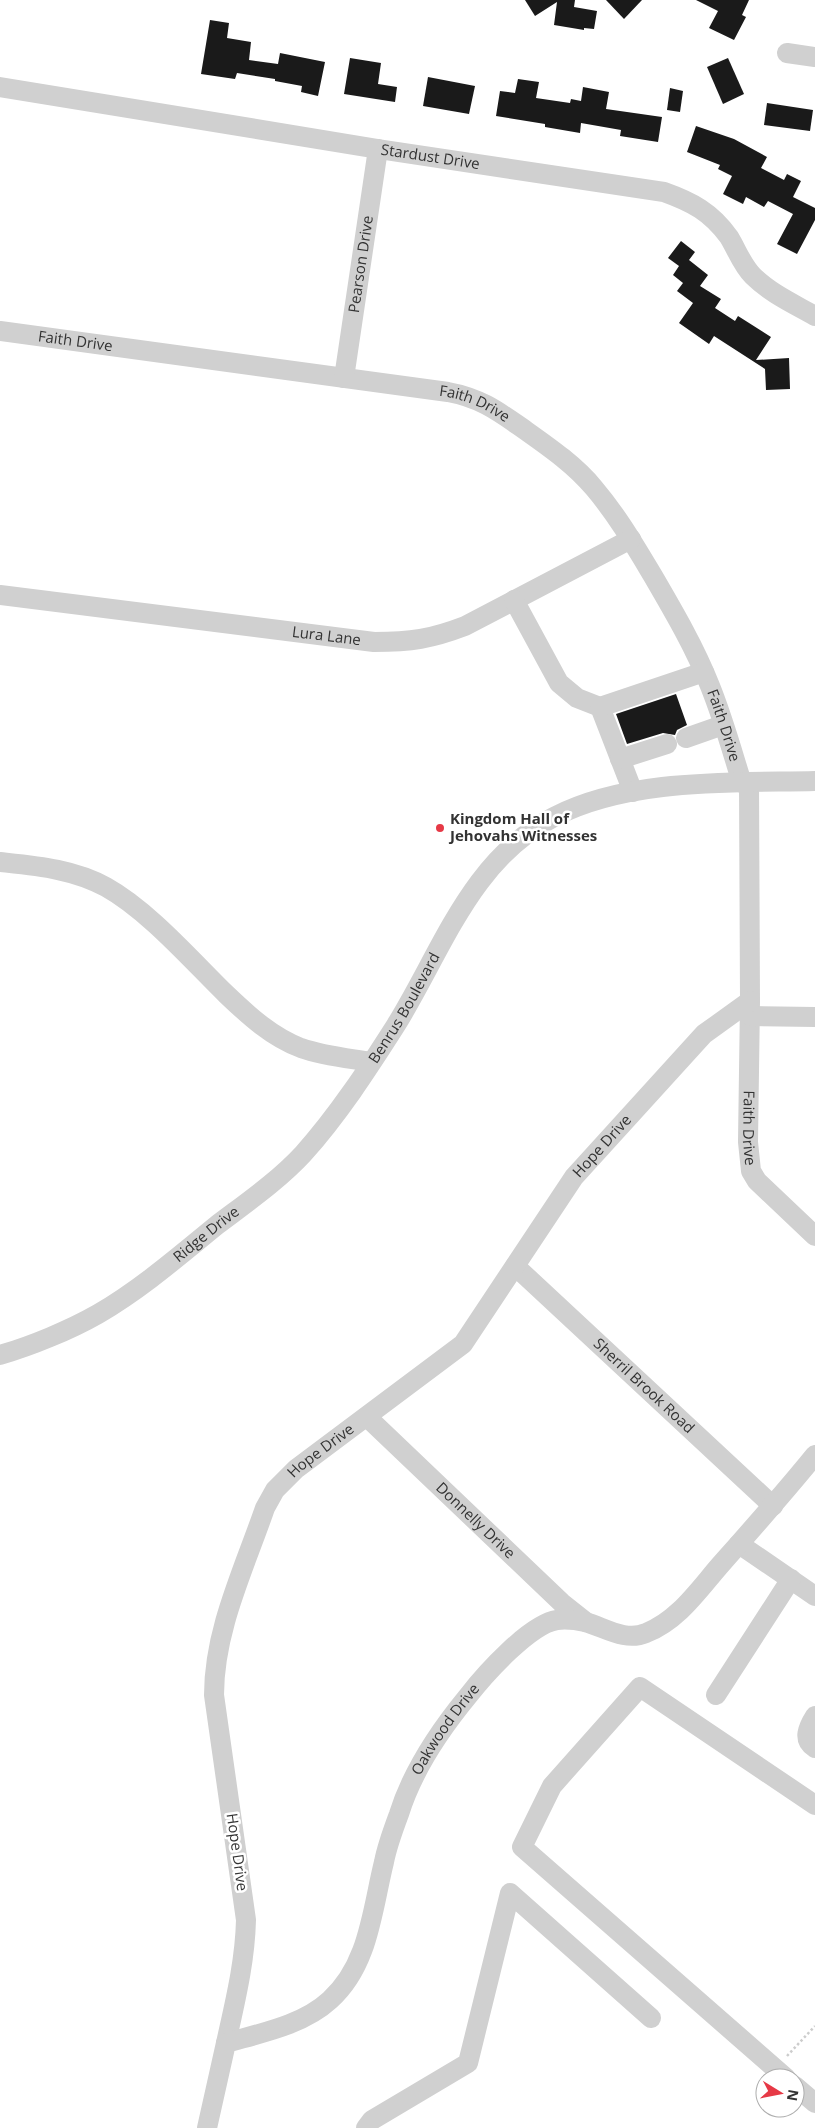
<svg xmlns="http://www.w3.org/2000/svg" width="815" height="2128" font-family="'Open Sans',sans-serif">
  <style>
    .building { fill: #1a1a1a }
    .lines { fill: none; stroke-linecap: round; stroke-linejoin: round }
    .path { stroke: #cdcdcd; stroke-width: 2.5; stroke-dasharray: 2.5 2.5; stroke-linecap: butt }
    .minor { stroke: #d0d0d0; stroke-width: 20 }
    .poi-dot { fill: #e63946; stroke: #fff; stroke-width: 2 }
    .labels { text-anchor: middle; stroke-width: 5; stroke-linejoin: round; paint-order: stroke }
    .street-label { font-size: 15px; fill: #333; stroke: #fff }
    .poi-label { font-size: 15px; font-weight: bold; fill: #333; stroke: #fff; text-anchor: start }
  </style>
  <rect width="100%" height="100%" fill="#fff"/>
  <!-- building -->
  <g class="building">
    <path d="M 525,0 L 575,0 L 574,7 L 597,11 L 594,29 L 584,28 L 584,30 L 554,25 L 557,2 L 535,16 Z"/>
    <path d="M 606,0 L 642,0 L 624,19 Z"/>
    <path d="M 696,0 L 749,0 L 742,15 L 746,17 L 734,40 L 709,28 L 718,11 Z"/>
    <path d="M 210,20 L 229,23 L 227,38 L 251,42 L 249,60 L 278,64 L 280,53 L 325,62 L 318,96 L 301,92 L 302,86 L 275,81 L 275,79 L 237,73 L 235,79 L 201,74 Z"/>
    <path d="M 350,58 L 381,63 L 378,84 L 397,87 L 395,102 L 344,94 Z"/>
    <path d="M 728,58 L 744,94 L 723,104 L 707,67 Z"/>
    <path d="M 428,77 L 475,86 L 469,114 L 423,106 Z"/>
    <path d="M 518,79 L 539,82 L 536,98 L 570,103 L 571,99 L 581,101 L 583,87 L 609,92 L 606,109 L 662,117 L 658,142 L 620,136 L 621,130 L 581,123 L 580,133 L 545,127 L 545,124 L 496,116 L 500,91 L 515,93 Z"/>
    <path d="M 670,88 L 683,91 L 680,112 L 667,110 Z"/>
    <path d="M 767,103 L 813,110 L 810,131 L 764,125 Z"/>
    <path d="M 696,126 L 734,139 L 767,157 L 761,168 L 784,180 L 787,174 L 801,181 L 793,197 L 815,208 L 815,220 L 797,254 L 777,244 L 793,214 L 768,201 L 764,207 L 746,197 L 743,204 L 723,194 L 732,176 L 718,169 L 720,165 L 687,152 Z"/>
    <path d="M 681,241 L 695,252 L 689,260 L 708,275 L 700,286 L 721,299 L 715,308 L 735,321 L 738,316 L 771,337 L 756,360 L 789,358 L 790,389 L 766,390 L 765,369 L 714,336 L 709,344 L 679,323 L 693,303 L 677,291 L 683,283 L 673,275 L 679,266 L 668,258 Z"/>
    <path d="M 676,694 L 687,725 L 677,730 L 675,735 L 663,733 L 627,744 L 616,714 Z"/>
  </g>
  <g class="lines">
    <!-- path -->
    <path class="path" d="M 787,2056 L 815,2026"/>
    <!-- minor -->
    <g class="minor">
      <path d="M 787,53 L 815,57"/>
      <path id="s1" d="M 0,87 L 378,149 L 664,192 C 692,202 711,212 729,237 C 737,250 742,265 753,276 C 770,293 794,304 815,316"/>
      <path id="s2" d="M 0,331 L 448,392 C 481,398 499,412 525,430 C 549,447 575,465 594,488 C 617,515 635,546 653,576 C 674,612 695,648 710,686 C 723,718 732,751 742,783"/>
      <path id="s3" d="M 344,378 L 378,149"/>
      <path id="s4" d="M 0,595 L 374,642 C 411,642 431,639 465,626 L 631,539"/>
      <path d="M 514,600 L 559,683 L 577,698 L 600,707 L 633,792"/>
      <path d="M 600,707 L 704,672"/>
      <path d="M 686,738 L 723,725"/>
      <path d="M 620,759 L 667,744"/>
      <path id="s5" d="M 749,783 L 750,1001 L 748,1142 L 751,1171 L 757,1181 L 815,1236"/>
      <path d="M 0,862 C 37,866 73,869 106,887 C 149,911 192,961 227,995 C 249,1016 272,1037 301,1048 C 324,1056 347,1058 371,1062"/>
      <path d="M 750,1016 L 815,1017"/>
      <path id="s6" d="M 515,1266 L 773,1506"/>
      <path id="s7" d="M 0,1355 C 31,1346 70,1330 98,1314 C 141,1289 179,1256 217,1225 C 246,1203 278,1181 303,1154 C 338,1115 368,1069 396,1025 C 442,951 471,859 554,817 C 629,778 732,783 815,781"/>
      <path id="s8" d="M 367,1417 L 562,1603 L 586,1622"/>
      <path d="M 739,1544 L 815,1596"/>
      <path d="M 716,1695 L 791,1579"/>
      <path d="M 815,1716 C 808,1727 802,1740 815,1748"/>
      <path id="s9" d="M 226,2043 C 235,2002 245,1962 246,1920 L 214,1695 C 214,1630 244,1569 265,1508 L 275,1490 L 296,1469 L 463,1344 L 574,1177 L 704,1034 L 750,1001"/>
      <path d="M 786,2078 L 522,1847 L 552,1786 L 640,1687 L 815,1805"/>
      <path d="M 795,2086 L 815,2103"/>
      <path id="s10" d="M 207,2128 L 226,2043 C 261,2033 303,2025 330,2000 C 369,1965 372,1910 384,1862 C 387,1846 393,1830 399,1814 C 412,1772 440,1730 468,1696 C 485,1674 530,1624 557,1620 C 566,1619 576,1620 585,1622 C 604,1627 625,1642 646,1633 C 679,1620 699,1589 722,1563 C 754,1527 785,1492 815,1455"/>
      <path d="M 366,2128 L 372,2120 L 468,2063 L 510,1893 L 651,2018"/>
    </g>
  </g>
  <!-- markers -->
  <circle class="poi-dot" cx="440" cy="828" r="5"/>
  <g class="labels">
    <!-- street labels -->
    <g class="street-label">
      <text dy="5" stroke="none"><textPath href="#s1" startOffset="436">Stardust Drive</textPath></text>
      <text dy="5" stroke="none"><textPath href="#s3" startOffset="115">Pearson Drive</textPath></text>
      <text dy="5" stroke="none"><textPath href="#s2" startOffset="76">Faith Drive</textPath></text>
      <text dy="5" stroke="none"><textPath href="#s2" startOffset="481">Faith Drive</textPath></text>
      <text dy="5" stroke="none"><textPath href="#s4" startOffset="329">Lura Lane</textPath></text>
      <text dy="5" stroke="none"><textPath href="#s2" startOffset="901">Faith Drive</textPath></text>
      <text dy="5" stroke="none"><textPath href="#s7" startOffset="545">Benrus Boulevard</textPath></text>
      <text dy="5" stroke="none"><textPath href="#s5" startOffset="345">Faith Drive</textPath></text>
      <text dy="5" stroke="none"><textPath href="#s9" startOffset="1048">Hope Drive</textPath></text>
      <text dy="5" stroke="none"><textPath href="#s7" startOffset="241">Ridge Drive</textPath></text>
      <text dy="5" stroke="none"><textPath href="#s6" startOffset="176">Sherril Brook Road</textPath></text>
      <text dy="5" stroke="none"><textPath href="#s9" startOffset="628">Hope Drive</textPath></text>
      <text dy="5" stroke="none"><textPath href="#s8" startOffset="150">Donnelly Drive</textPath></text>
      <text dy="5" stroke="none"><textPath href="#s10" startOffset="499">Oakwood Drive</textPath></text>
      <text transform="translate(237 1852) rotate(82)" y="5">Hope Drive</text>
    </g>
    <!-- poi labels -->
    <g class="poi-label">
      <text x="450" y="824">Kingdom Hall of<tspan x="450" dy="17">Jehovahs Witnesses</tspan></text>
    </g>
  </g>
  <!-- north arrow -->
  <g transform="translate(780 2093) rotate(100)"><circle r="24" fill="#ffffff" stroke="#adadad"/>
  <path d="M0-4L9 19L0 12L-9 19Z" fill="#e63946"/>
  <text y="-8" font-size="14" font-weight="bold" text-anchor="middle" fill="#333333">N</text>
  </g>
</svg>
